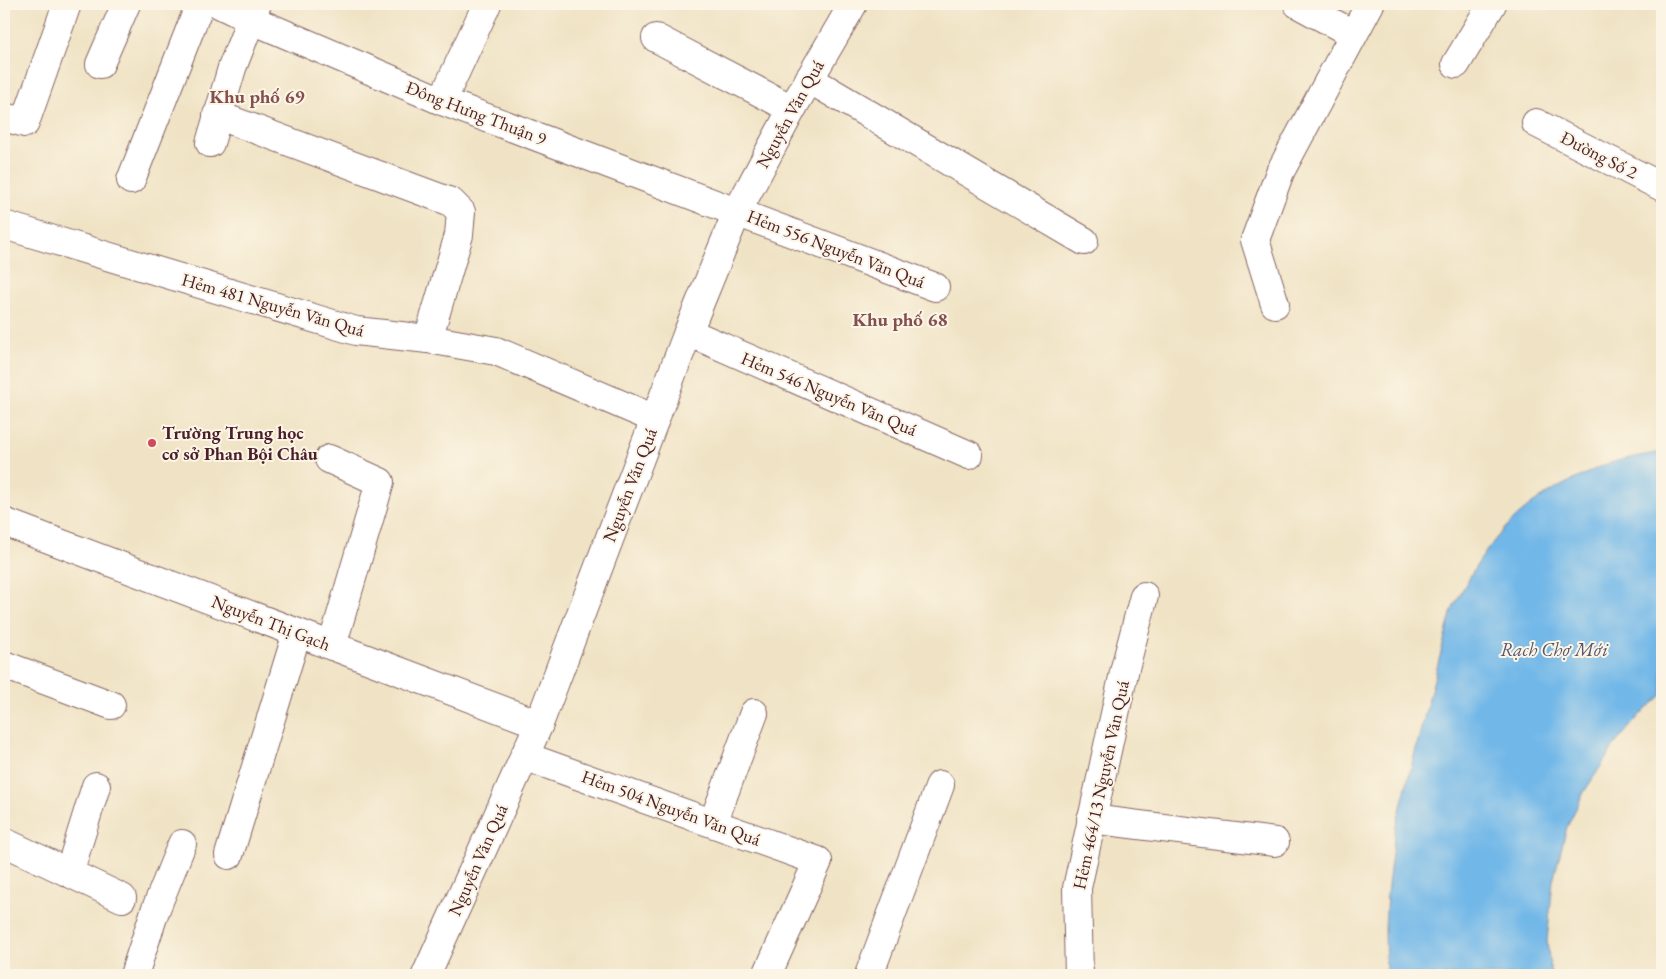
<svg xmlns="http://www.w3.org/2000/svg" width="1666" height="979" font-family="'EB Garamond',serif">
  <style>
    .water { fill: #71b7e8; stroke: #5e6b8a }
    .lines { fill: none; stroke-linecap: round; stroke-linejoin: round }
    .minor-casing { stroke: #846461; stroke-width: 30 }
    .major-casing { stroke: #846461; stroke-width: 30 }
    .minor { stroke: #fff; stroke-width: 28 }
    .major { stroke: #fff; stroke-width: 28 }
    .poi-dot { fill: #d1495b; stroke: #fcf5e5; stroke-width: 2 }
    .labels { text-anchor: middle; stroke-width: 4; stroke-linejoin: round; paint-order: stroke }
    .street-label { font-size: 18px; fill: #4a1f2b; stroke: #fcf5e5 }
    .poi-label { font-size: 18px; font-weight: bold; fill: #4a1f2b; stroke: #fcf5e5; text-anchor: start }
    .neighbourhood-label { font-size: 19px; font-weight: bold; fill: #834e4e; stroke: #fcf5e5 }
    .water-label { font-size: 19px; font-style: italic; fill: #58546d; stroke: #fcf5e5 }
  </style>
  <rect width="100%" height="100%" fill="#fcf5e5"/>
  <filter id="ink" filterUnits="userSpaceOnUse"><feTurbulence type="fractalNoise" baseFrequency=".02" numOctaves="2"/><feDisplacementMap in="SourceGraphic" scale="10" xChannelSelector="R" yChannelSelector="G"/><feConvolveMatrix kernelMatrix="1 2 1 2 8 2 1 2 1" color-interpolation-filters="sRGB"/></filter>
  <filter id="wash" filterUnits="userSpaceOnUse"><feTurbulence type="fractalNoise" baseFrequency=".0096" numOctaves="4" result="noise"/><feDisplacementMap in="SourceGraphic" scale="20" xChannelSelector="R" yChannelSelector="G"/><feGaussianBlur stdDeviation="1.12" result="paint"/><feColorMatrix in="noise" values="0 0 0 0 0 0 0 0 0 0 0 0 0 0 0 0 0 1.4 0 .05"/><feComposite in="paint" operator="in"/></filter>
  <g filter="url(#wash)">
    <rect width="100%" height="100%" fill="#f0e3c5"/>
    <!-- water -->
    <path class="water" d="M 1662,452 L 1662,695 L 1639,716 L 1616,743 L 1584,792 L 1567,827 L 1553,881 L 1547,941 L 1551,975 L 1386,975 L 1385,930 L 1387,894 L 1395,829 L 1452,610 C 1484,546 1514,505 1582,476 C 1591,471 1600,466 1610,463 C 1626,458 1645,455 1662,452 Z"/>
  </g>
  <g filter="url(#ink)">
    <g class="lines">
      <!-- minor casing -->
      <g class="minor-casing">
        <g id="minor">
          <path d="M 219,4 L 250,19 L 442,101 L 935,287"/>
          <path d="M 1298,4 L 1353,34"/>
          <path d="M 656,38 L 792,109"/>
          <path d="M 100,64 L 126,4"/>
          <path d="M 1456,64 L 1492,4"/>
          <path d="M 809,79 L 1084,241"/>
          <path d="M 442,101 L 487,4"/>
          <path d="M 217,115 L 451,202 L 461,212 L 459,235 L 428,339"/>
          <path d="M 4,117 L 25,123 L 67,4"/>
          <path d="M 1536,123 L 1662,187"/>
          <path d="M 210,143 L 232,68 L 257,4"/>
          <path d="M 131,180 L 200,4"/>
          <path d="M 4,225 L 356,331 L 428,339 L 496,351 L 655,419"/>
          <path d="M 1275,304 L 1255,240 L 1280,172 L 1370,4"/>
          <path d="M 688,332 L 969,455"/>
          <path d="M 329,459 L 380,482 L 332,646"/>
          <path d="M 4,522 L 539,724"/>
          <path d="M 4,665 L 111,705"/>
          <path d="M 524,756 L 818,861 L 767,975"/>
          <path d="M 1091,819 L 1275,842"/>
          <path d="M 713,823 L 754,713"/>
          <path d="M 4,842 L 122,898"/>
          <path d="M 229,855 L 297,633"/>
          <path d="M 69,873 L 96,786"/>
          <path d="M 134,975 L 155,911 L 182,844"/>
          <path d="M 869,975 L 940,785"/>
          <path d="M 1079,975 L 1077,888 L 1125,668 L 1144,596"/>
        </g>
      </g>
      <!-- major casing -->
      <g class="major-casing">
        <path id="major" d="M 426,975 L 539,724 L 688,332 L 737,212 L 792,109 L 853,4"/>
      </g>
      <!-- minor -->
      <use href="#minor" class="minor"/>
      <!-- major -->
      <use href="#major" class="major"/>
    </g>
  </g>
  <!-- markers -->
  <circle class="poi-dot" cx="152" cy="443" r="5"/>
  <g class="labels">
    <!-- street labels -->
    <g class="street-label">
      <text transform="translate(476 113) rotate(21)" y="6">Đông Hưng Thuận 9</text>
      <text transform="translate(790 114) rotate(-61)" y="6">Nguyễn Văn Quá</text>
      <text transform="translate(1599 155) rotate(27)" y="6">Đường Số 2</text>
      <text transform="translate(836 249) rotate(21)" y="6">Hẻm 556 Nguyễn Văn Quá</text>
      <text transform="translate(273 305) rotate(16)" y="6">Hẻm 481 Nguyễn Văn Quá</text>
      <text transform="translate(829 394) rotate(23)" y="6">Hẻm 546 Nguyễn Văn Quá</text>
      <text transform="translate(630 485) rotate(-69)" y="6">Nguyễn Văn Quá</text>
      <text transform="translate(271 623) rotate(21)" y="6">Nguyễn Thị Gạch</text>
      <text transform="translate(1101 785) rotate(-78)" y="6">Hẻm 464/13 Nguyễn Văn Quá</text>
      <text transform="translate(671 808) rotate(20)" y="6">Hẻm 504 Nguyễn Văn Quá</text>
      <text transform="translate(478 860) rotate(-66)" y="6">Nguyễn Văn Quá</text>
    </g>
    <!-- poi labels -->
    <g class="poi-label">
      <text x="162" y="439">Trường Trung học<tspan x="162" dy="21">cơ sở Phan Bội Châu</tspan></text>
    </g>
    <!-- neighbourhood labels -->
    <g class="neighbourhood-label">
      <text x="257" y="103">Khu phố 69</text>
      <text x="900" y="326">Khu phố 68</text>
    </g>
    <!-- water labels -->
    <g class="water-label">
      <text x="1554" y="656">Rạch Chợ Mới</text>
    </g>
  </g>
  <!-- margin -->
  <rect width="1666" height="979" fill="none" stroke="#fcf5e5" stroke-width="20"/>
</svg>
